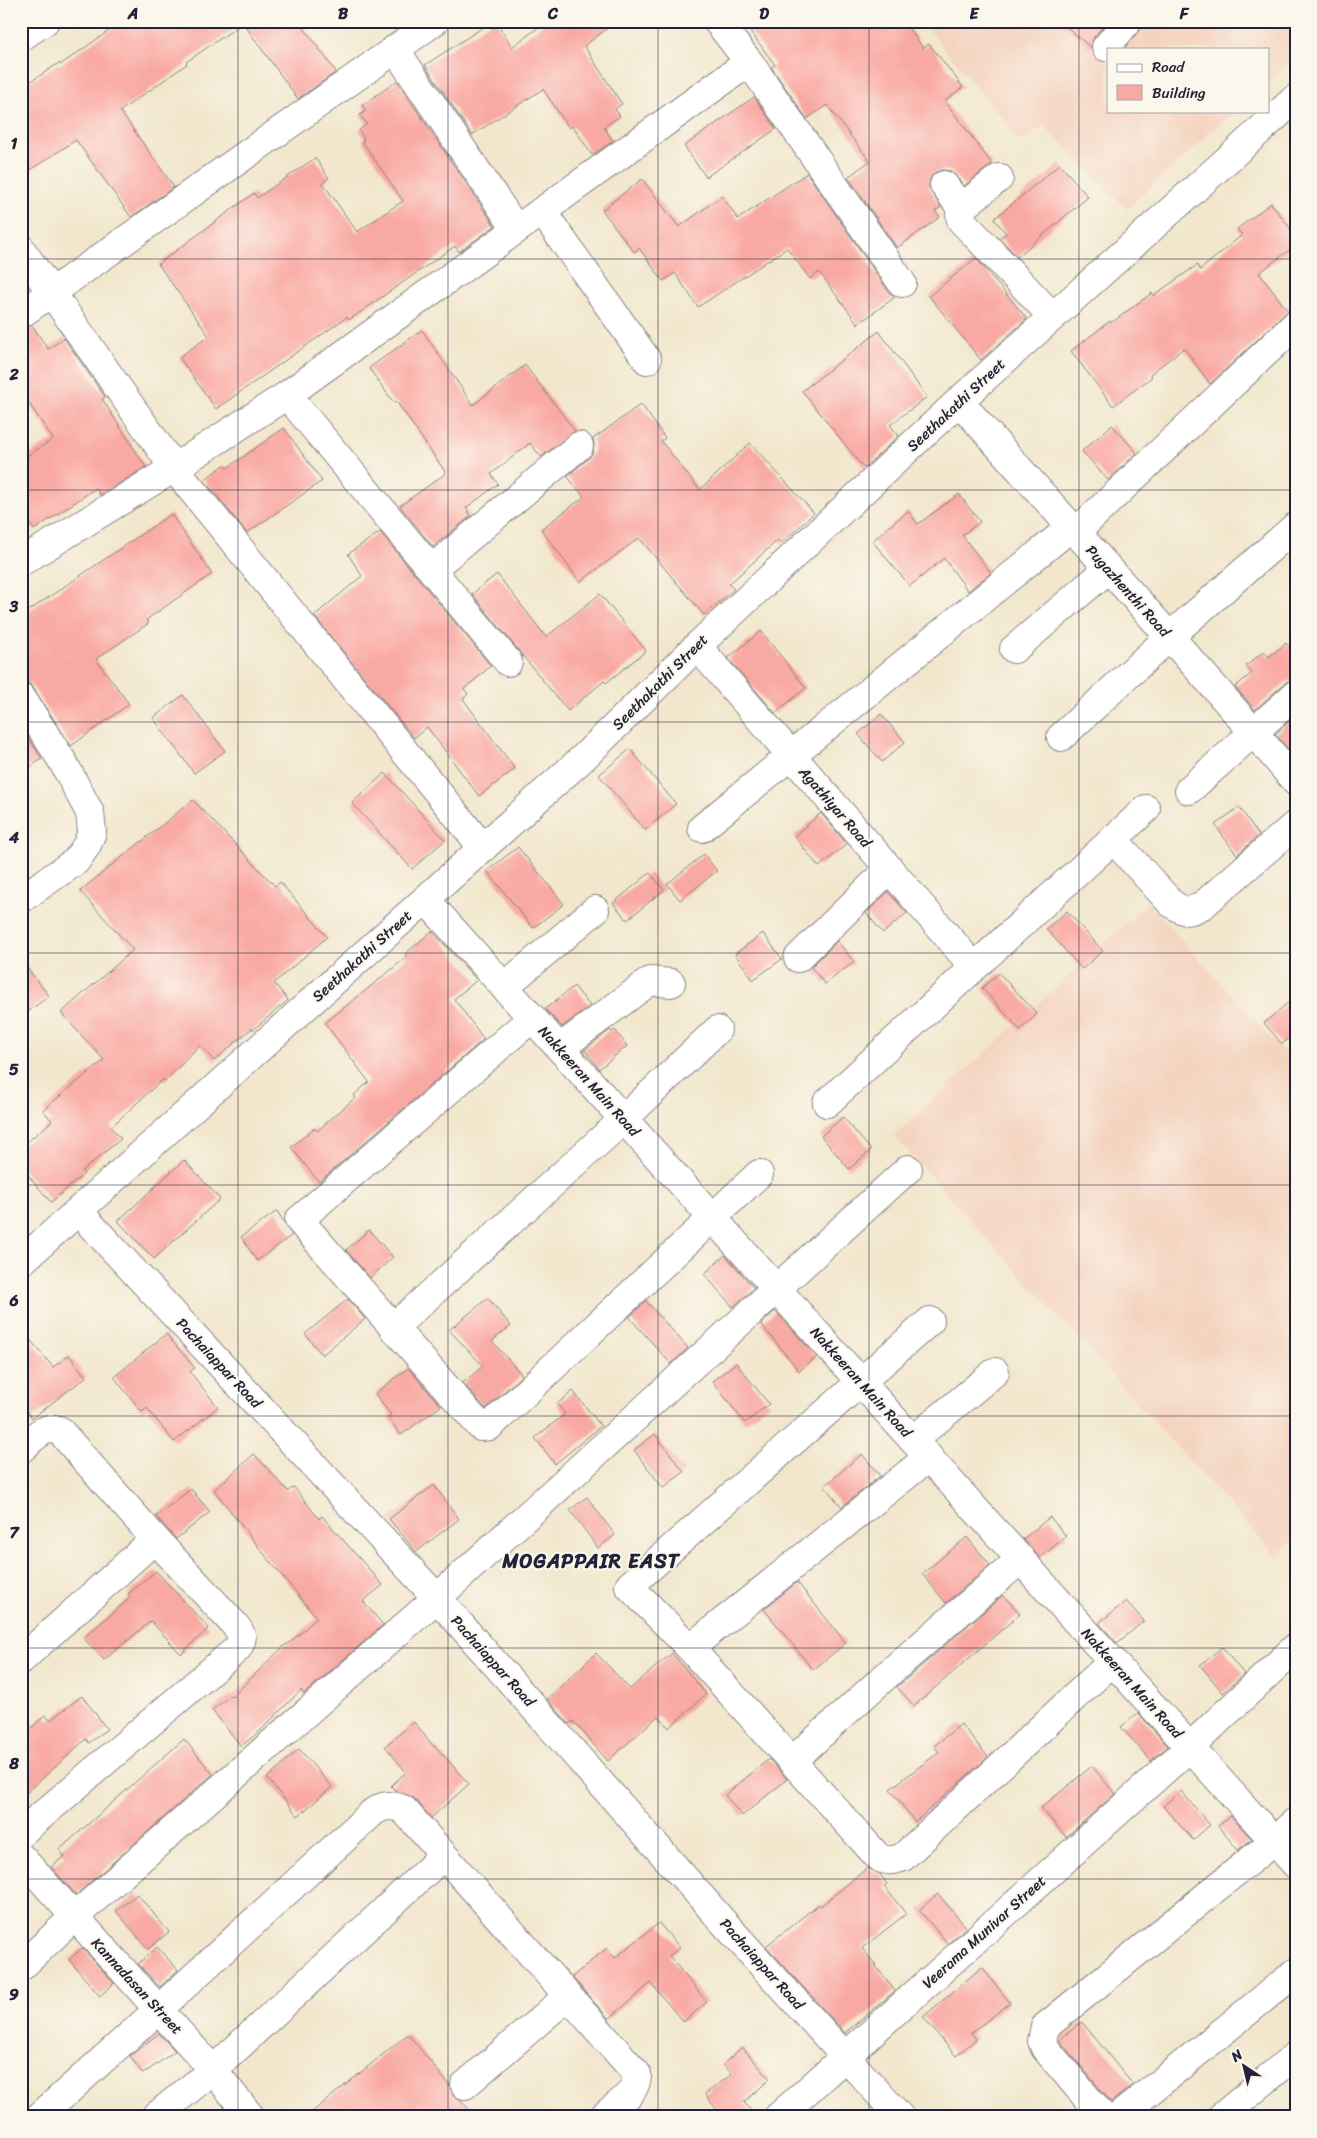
<svg xmlns="http://www.w3.org/2000/svg" width="1317" height="2138" font-family="Sriracha,sans-serif">
  <style>
    .built { fill: #f4d3bf }
    .building { fill: #f9a9a3 }
    .lines { fill: none; stroke-linecap: round; stroke-linejoin: round }
    .minor-casing { stroke: #8a8484; stroke-width: 30 }
    .minor { stroke: #fff; stroke-width: 28 }
    .grid { fill: none; stroke: #22223b; stroke-width: 1; stroke-opacity: 0.55 }
    .labels { text-anchor: middle; stroke-width: 4.5; stroke-linejoin: round; paint-order: stroke }
    .street-label { font-size: 15px; fill: #22223b; stroke: #fbf7ec }
    .district-label { font-size: 20px; font-weight: bold; letter-spacing: 1px; fill: #22223b; stroke: #fbf7ec }
    .neatline { fill: none; stroke: #22223b; stroke-width: 2 }
    .grid-label { font-size: 16px; text-anchor: middle; font-weight: bold; fill: #22223b }
  </style>
  <rect width="100%" height="100%" fill="#fbf7ec"/>
  <filter id="ink" filterUnits="userSpaceOnUse"><feTurbulence type="fractalNoise" baseFrequency=".02" numOctaves="2"/><feDisplacementMap in="SourceGraphic" scale="10" xChannelSelector="R" yChannelSelector="G"/><feConvolveMatrix kernelMatrix="1 2 1 2 8 2 1 2 1" color-interpolation-filters="sRGB"/></filter>
  <filter id="wash" filterUnits="userSpaceOnUse"><feTurbulence type="fractalNoise" baseFrequency=".0096" numOctaves="4" result="noise"/><feDisplacementMap in="SourceGraphic" scale="20" xChannelSelector="R" yChannelSelector="G"/><feGaussianBlur stdDeviation="1.12" result="paint"/><feColorMatrix in="noise" values="0 0 0 0 0 0 0 0 0 0 0 0 0 0 0 0 0 1.4 0 .05"/><feComposite in="paint" operator="in"/></filter>
  <g filter="url(#wash)">
    <rect width="100%" height="100%" fill="#f2e7cd"/>
    <!-- built -->
    <g class="built">
      <path d="M 922,21 L 1296,21 L 1296,57 L 1268,81 L 1268,49 L 1108,49 L 1108,111 L 1235,111 L 1127,209 L 1044,125 L 1021,142 Z"/>
      <path d="M 1148,903 L 1296,1065 L 1296,1539 L 1277,1557 L 894,1136 Z"/>
    </g>
    <g id="blocks">
      <!-- building -->
      <g class="building">
        <path d="M 123,21 L 299,21 L 336,72 L 298,99 L 243,23 L 186,62 L 187,64 L 120,111 L 174,187 L 131,217 L 76,140 L 21,176 L 21,88 L 59,63 L 60,65 Z"/>
        <path d="M 493,21 L 496,21 L 512,47 L 547,21 L 617,21 L 584,46 L 622,104 L 615,109 L 620,116 L 604,127 L 613,141 L 592,155 L 573,126 L 569,128 L 543,89 L 472,135 L 425,65 Z"/>
        <path d="M 763,21 L 904,21 L 923,48 L 929,44 L 963,87 L 945,101 L 992,164 L 964,186 L 951,171 L 942,170 L 934,173 L 930,179 L 929,187 L 941,207 L 935,211 L 940,217 L 897,248 L 848,177 L 870,161 L 827,105 L 807,119 L 771,67 L 775,65 L 750,31 Z"/>
        <path d="M 1060,21 L 1107,21 L 1094,37 L 1091,48 Z"/>
        <path d="M 397,81 L 495,226 L 459,252 L 455,246 L 349,320 L 347,317 L 216,409 L 179,357 L 209,336 L 158,264 L 254,193 L 257,198 L 315,158 L 329,178 L 323,183 L 357,232 L 403,201 L 362,141 L 364,139 L 359,130 L 367,124 L 360,115 L 366,111 L 362,105 Z"/>
        <path d="M 754,97 L 776,129 L 706,177 L 684,146 Z"/>
        <path d="M 1060,164 L 1088,197 L 1017,257 L 1000,238 L 1006,233 L 994,219 Z"/>
        <path d="M 807,173 L 889,292 L 895,297 L 858,324 L 819,272 L 810,279 L 787,248 L 698,307 L 675,273 L 663,281 L 639,248 L 634,252 L 602,210 L 642,179 L 679,227 L 722,196 L 738,219 Z"/>
        <path d="M 1271,203 L 1296,236 L 1296,245 L 1259,273 L 1288,311 L 1210,384 L 1184,348 L 1150,374 L 1152,377 L 1113,406 L 1071,351 L 1110,321 L 1111,323 L 1152,293 L 1153,296 L 1197,265 L 1200,270 L 1242,235 L 1237,229 Z"/>
        <path d="M 976,258 L 1027,319 L 981,360 L 929,296 Z"/>
        <path d="M 32,325 L 48,349 L 64,338 L 105,397 L 102,399 L 146,467 L 100,495 L 96,488 L 34,530 L 21,512 L 21,460 L 53,439 L 21,392 L 21,329 Z"/>
        <path d="M 422,330 L 473,405 L 525,365 L 575,431 L 541,457 L 530,443 L 491,474 L 498,484 L 466,508 L 471,516 L 433,547 L 400,506 L 446,473 L 396,401 L 394,403 L 369,368 Z"/>
        <path d="M 879,331 L 927,397 L 890,425 L 899,436 L 864,468 L 802,391 Z"/>
        <path d="M 641,404 L 665,438 L 661,441 L 700,490 L 750,443 L 814,513 L 781,544 L 778,540 L 729,584 L 734,589 L 704,615 L 639,538 L 580,582 L 541,529 L 584,497 L 567,476 L 589,458 L 593,452 L 594,444 L 593,439 Z"/>
        <path d="M 1112,425 L 1137,453 L 1108,480 L 1082,451 Z"/>
        <path d="M 284,428 L 322,481 L 247,533 L 204,480 L 224,465 L 227,468 Z"/>
        <path d="M 959,494 L 980,522 L 962,535 L 991,573 L 968,591 L 944,558 L 910,586 L 872,541 L 908,511 L 918,524 Z"/>
        <path d="M 171,514 L 212,574 L 146,620 L 149,623 L 96,659 L 129,704 L 71,746 L 34,689 L 29,683 L 21,682 L 21,616 Z"/>
        <path d="M 380,532 L 491,666 L 464,689 L 468,694 L 463,699 L 515,769 L 479,796 L 427,727 L 414,738 L 314,616 L 362,576 L 348,554 Z"/>
        <path d="M 497,574 L 546,637 L 600,594 L 646,651 L 606,683 L 604,681 L 568,711 L 472,594 Z"/>
        <path d="M 761,631 L 806,688 L 775,713 L 728,658 Z"/>
        <path d="M 1286,643 L 1296,654 L 1296,679 L 1286,682 L 1255,710 L 1235,687 L 1252,673 L 1246,666 L 1264,651 L 1269,657 Z"/>
        <path d="M 183,695 L 225,751 L 194,773 L 153,718 Z"/>
        <path d="M 881,714 L 905,742 L 882,762 L 858,734 Z"/>
        <path d="M 1296,715 L 1296,758 L 1275,734 Z"/>
        <path d="M 21,726 L 42,759 L 21,773 Z"/>
        <path d="M 630,749 L 676,804 L 645,830 L 599,775 Z"/>
        <path d="M 385,773 L 445,840 L 412,869 L 352,803 Z"/>
        <path d="M 193,800 L 275,886 L 280,882 L 327,937 L 274,983 L 288,1000 L 253,1030 L 252,1028 L 214,1061 L 200,1045 L 165,1081 L 163,1079 L 111,1127 L 121,1139 L 82,1171 L 84,1174 L 51,1202 L 21,1167 L 21,1147 L 52,1121 L 43,1110 L 104,1060 L 61,1013 L 133,950 L 80,891 Z"/>
        <path d="M 1239,807 L 1259,835 L 1237,855 L 1215,825 Z"/>
        <path d="M 821,813 L 847,844 L 819,867 L 794,836 Z"/>
        <path d="M 518,847 L 564,904 L 533,928 L 487,871 Z"/>
        <path d="M 704,854 L 717,871 L 680,900 L 667,884 Z"/>
        <path d="M 650,873 L 664,890 L 627,920 L 613,903 Z"/>
        <path d="M 888,892 L 907,913 L 883,933 L 866,913 Z"/>
        <path d="M 1067,911 L 1103,951 L 1082,969 L 1046,929 Z"/>
        <path d="M 432,931 L 477,980 L 454,999 L 484,1039 L 319,1182 L 291,1147 L 314,1128 L 317,1131 L 356,1097 L 354,1095 L 369,1082 L 325,1023 L 407,957 L 405,954 Z"/>
        <path d="M 763,933 L 782,959 L 753,980 L 735,954 Z"/>
        <path d="M 837,941 L 854,962 L 825,984 L 811,967 Z"/>
        <path d="M 21,960 L 49,996 L 21,1017 Z"/>
        <path d="M 999,973 L 1037,1014 L 1020,1030 L 982,988 Z"/>
        <path d="M 574,986 L 590,1006 L 562,1027 L 545,1009 Z"/>
        <path d="M 1296,996 L 1296,1033 L 1282,1044 L 1264,1023 Z"/>
        <path d="M 610,1030 L 612,1032 L 615,1030 L 627,1046 L 599,1069 L 585,1050 L 583,1051 Z"/>
        <path d="M 843,1117 L 871,1150 L 849,1169 L 821,1136 Z"/>
        <path d="M 184,1160 L 220,1199 L 154,1259 L 118,1221 Z"/>
        <path d="M 277,1211 L 292,1235 L 257,1261 L 241,1237 Z"/>
        <path d="M 369,1230 L 393,1257 L 370,1278 L 346,1250 Z"/>
        <path d="M 725,1255 L 754,1288 L 733,1307 L 704,1274 Z"/>
        <path d="M 488,1298 L 511,1326 L 492,1341 L 522,1375 L 486,1409 L 463,1383 L 483,1366 L 449,1330 Z"/>
        <path d="M 348,1299 L 365,1319 L 322,1355 L 305,1334 Z"/>
        <path d="M 646,1301 L 688,1348 L 671,1364 L 629,1317 Z"/>
        <path d="M 775,1311 L 817,1357 L 799,1371 L 761,1324 Z"/>
        <path d="M 21,1329 L 53,1367 L 69,1355 L 86,1377 L 32,1418 L 21,1404 Z"/>
        <path d="M 166,1334 L 195,1368 L 190,1372 L 218,1407 L 174,1442 L 147,1408 L 142,1412 L 114,1377 Z"/>
        <path d="M 736,1363 L 769,1404 L 745,1423 L 712,1381 Z"/>
        <path d="M 408,1368 L 441,1406 L 401,1435 L 388,1417 L 391,1415 L 375,1394 Z"/>
        <path d="M 573,1391 L 601,1426 L 555,1464 L 535,1438 L 565,1414 L 557,1404 Z"/>
        <path d="M 655,1434 L 684,1472 L 663,1488 L 634,1450 Z"/>
        <path d="M 254,1454 L 288,1491 L 294,1487 L 319,1519 L 322,1516 L 383,1585 L 363,1601 L 383,1625 L 304,1694 L 301,1690 L 260,1731 L 241,1746 L 212,1710 L 231,1695 L 232,1697 L 286,1644 L 287,1645 L 317,1618 L 264,1554 L 214,1490 Z"/>
        <path d="M 862,1454 L 880,1476 L 842,1507 L 824,1486 Z"/>
        <path d="M 434,1485 L 459,1519 L 416,1552 L 389,1519 Z"/>
        <path d="M 191,1489 L 210,1512 L 176,1539 L 156,1516 Z"/>
        <path d="M 587,1497 L 615,1535 L 598,1548 L 570,1510 Z"/>
        <path d="M 1050,1517 L 1066,1536 L 1040,1558 L 1023,1539 Z"/>
        <path d="M 967,1537 L 990,1565 L 946,1603 L 922,1574 Z"/>
        <path d="M 156,1571 L 209,1628 L 181,1654 L 151,1621 L 104,1660 L 83,1638 L 130,1598 L 128,1594 Z"/>
        <path d="M 797,1582 L 846,1643 L 813,1670 L 764,1609 Z"/>
        <path d="M 1003,1595 L 1020,1614 L 914,1706 L 897,1687 Z"/>
        <path d="M 1126,1601 L 1144,1621 L 1117,1643 L 1099,1623 Z"/>
        <path d="M 1222,1647 L 1244,1674 L 1223,1693 L 1200,1665 Z"/>
        <path d="M 596,1653 L 630,1689 L 672,1653 L 706,1694 L 669,1728 L 658,1716 L 608,1761 L 573,1721 L 569,1724 L 547,1699 Z"/>
        <path d="M 82,1696 L 107,1729 L 89,1743 L 86,1739 L 21,1798 L 21,1738 L 45,1715 L 50,1720 Z"/>
        <path d="M 1138,1713 L 1168,1746 L 1151,1761 L 1121,1727 Z"/>
        <path d="M 414,1722 L 434,1747 L 435,1746 L 469,1784 L 431,1818 L 414,1798 L 396,1791 L 391,1786 L 406,1772 L 385,1746 Z"/>
        <path d="M 961,1724 L 988,1757 L 915,1822 L 890,1789 L 939,1752 L 934,1746 Z"/>
        <path d="M 184,1739 L 213,1774 L 76,1895 L 51,1867 L 65,1856 L 59,1850 Z"/>
        <path d="M 299,1749 L 332,1787 L 298,1816 L 267,1778 Z"/>
        <path d="M 769,1759 L 787,1779 L 742,1816 L 725,1795 Z"/>
        <path d="M 1092,1766 L 1115,1794 L 1066,1837 L 1041,1808 Z"/>
        <path d="M 1181,1791 L 1210,1825 L 1193,1840 L 1163,1806 Z"/>
        <path d="M 1230,1815 L 1252,1839 L 1238,1850 L 1218,1826 Z"/>
        <path d="M 867,1868 L 880,1874 L 887,1884 L 884,1886 L 906,1914 L 862,1948 L 895,1991 L 845,2033 L 766,1946 L 819,1904 L 821,1906 Z"/>
        <path d="M 137,1894 L 169,1932 L 148,1949 L 116,1911 Z"/>
        <path d="M 938,1894 L 966,1927 L 948,1944 L 919,1910 Z"/>
        <path d="M 659,1923 L 680,1948 L 669,1956 L 707,2002 L 683,2022 L 651,1983 L 609,2019 L 572,1977 L 607,1948 L 615,1958 Z"/>
        <path d="M 157,1947 L 178,1970 L 160,1987 L 138,1964 Z"/>
        <path d="M 82,1948 L 114,1983 L 100,1996 L 69,1960 Z"/>
        <path d="M 982,1967 L 1010,2003 L 971,2033 L 976,2039 L 956,2056 L 923,2017 Z"/>
        <path d="M 1082,2022 L 1133,2085 L 1111,2102 L 1059,2040 Z"/>
        <path d="M 159,2033 L 175,2051 L 143,2074 L 130,2056 Z"/>
        <path d="M 408,2034 L 450,2086 L 453,2095 L 461,2100 L 475,2117 L 306,2117 Z"/>
        <path d="M 742,2047 L 770,2079 L 744,2102 L 756,2117 L 722,2117 L 705,2094 L 732,2074 L 723,2064 Z"/>
      </g>
    </g>
  </g>
  <g filter="url(#ink)">
    <use href="#blocks" fill-opacity="0" stroke="#8a8484" stroke-width="1"/>
    <g class="lines">
      <!-- minor casing -->
      <g class="minor-casing">
        <g id="minor">
          <path d="M 717,21 L 749,62 L 902,283"/>
          <path d="M 21,37 L 45,21"/>
          <path d="M 1106,47 L 1128,21"/>
          <path d="M 395,49 L 516,229"/>
          <path d="M 999,178 L 961,208 L 960,213 L 961,220 L 1053,317"/>
          <path d="M 944,185 L 961,208"/>
          <path d="M 542,211 L 647,360"/>
          <path d="M 21,249 L 174,468 L 483,848"/>
          <path d="M 21,314 L 435,21"/>
          <path d="M 287,395 L 508,662"/>
          <path d="M 959,401 C 1071,529 1187,652 1296,782"/>
          <path d="M 1075,533 L 1296,324"/>
          <path d="M 21,562 L 174,468 L 287,395 L 749,62"/>
          <path d="M 433,568 L 579,446"/>
          <path d="M 697,646 L 974,967"/>
          <path d="M 1014,649 L 1108,569"/>
          <path d="M 21,697 L 63,762 L 90,813 L 92,832 L 87,845 L 76,861 L 21,899"/>
          <path d="M 1061,737 L 1169,637 L 1296,526"/>
          <path d="M 1189,790 L 1296,694"/>
          <path d="M 702,828 L 1070,528"/>
          <path d="M 1113,839 L 1171,903 C 1185,913 1188,913 1203,905 L 1296,824"/>
          <path d="M 426,900 L 1296,1865"/>
          <path d="M 798,958 L 889,869"/>
          <path d="M 504,987 L 595,910"/>
          <path d="M 532,1018 L 299,1220 L 481,1427 L 490,1426 L 759,1174"/>
          <path d="M 560,1048 L 650,981 L 671,983"/>
          <path d="M 827,1103 L 1146,809"/>
          <path d="M 78,1211 L 437,1598 L 726,1925 L 900,2117"/>
          <path d="M 21,1262 L 584,757 L 697,646 L 959,401 L 1296,98"/>
          <path d="M 930,1321 L 629,1586 L 690,1648 L 879,1858 C 889,1861 893,1861 903,1857 L 1113,1661"/>
          <path d="M 393,1328 L 624,1119 L 717,1030"/>
          <path d="M 913,1440 L 995,1372"/>
          <path d="M 21,1449 C 33,1439 43,1425 59,1430 L 155,1539 L 235,1625 C 243,1635 244,1639 237,1649 L 21,1833"/>
          <path d="M 690,1648 L 929,1457"/>
          <path d="M 21,1660 L 155,1539"/>
          <path d="M 792,1761 L 889,1673 L 1021,1559"/>
          <path d="M 21,1857 L 213,2070 L 251,2117"/>
          <path d="M 21,1967 L 74,1917 L 437,1598 L 908,1169"/>
          <path d="M 465,2085 L 568,1996"/>
          <path d="M 39,2117 L 159,2009 L 372,1813 C 383,1805 390,1804 403,1809 L 637,2074 C 638,2093 616,2105 603,2117"/>
          <path d="M 155,2117 L 213,2070 L 443,1856"/>
          <path d="M 778,2117 L 1190,1747 L 1296,1647"/>
          <path d="M 1103,2117 L 1045,2048 L 1042,2041 L 1045,2027 L 1274,1841 L 1296,1821"/>
          <path d="M 1118,2117 L 1296,1972"/>
          <path d="M 1221,2117 L 1296,2055"/>
        </g>
      </g>
      <!-- minor -->
      <use href="#minor" class="minor"/>
    </g>
  </g>
  <!-- grid -->
  <path class="grid" d="M 238,21 L 238,2117M 448,21 L 448,2117M 658,21 L 658,2117M 869,21 L 869,2117M 1079,21 L 1079,2117M 21,259 L 1296,259M 21,490 L 1296,490M 21,722 L 1296,722M 21,953 L 1296,953M 21,1185 L 1296,1185M 21,1416 L 1296,1416M 21,1648 L 1296,1648M 21,1879 L 1296,1879"/>
  <g class="labels">
    <!-- street labels -->
    <g class="street-label">
      <text transform="translate(956 405) rotate(-43)" y="5">Seethakathi Street</text>
      <text transform="translate(1128 591) rotate(48)" y="5">Pugazhenthi Road</text>
      <text transform="translate(660 682) rotate(-45)" y="5">Seethakathi Street</text>
      <text transform="translate(835 807) rotate(49)" y="5">Agathiyar Road</text>
      <text transform="translate(362 956) rotate(-42)" y="5">Seethakathi Street</text>
      <text transform="translate(589 1081) rotate(48)" y="5">Nakkeeran Main Road</text>
      <text transform="translate(219 1363) rotate(47)" y="5">Pachaiappar Road</text>
      <text transform="translate(861 1382) rotate(48)" y="5">Nakkeeran Main Road</text>
      <text transform="translate(493 1661) rotate(48)" y="5">Pachaiappar Road</text>
      <text transform="translate(1132 1683) rotate(48)" y="5">Nakkeeran Main Road</text>
      <text transform="translate(984 1932) rotate(-42)" y="5">Veerama Munivar Street</text>
      <text transform="translate(762 1964) rotate(48)" y="5">Pachaiappar Road</text>
      <text transform="translate(137 1986) rotate(47)" y="5">Kannadasan Street</text>
    </g>
    <!-- district labels -->
    <g class="district-label">
      <text x="591" y="1568">MOGAPPAIR EAST</text>
    </g>
  </g>
  <!-- margin -->
  <rect width="1317" height="2138" fill="none" stroke="#fbf7ec" stroke-width="55"/>
  <!-- legend -->
  <rect x="1107" y="48" width="162" height="65" fill="#fbf7ec" stroke="#a4a2a5"/>
  <rect x="1117" y="64" width="25" height="8" fill="#ffffff" stroke="#a4a2a5"/>
  <text x="1152" y="72" font-size="15" fill="#22223b">Road</text>
  <rect x="1117" y="85" width="25" height="15" fill="#f9a9a3" stroke="#a4a2a5"/>
  <text x="1152" y="98" font-size="15" fill="#22223b">Building</text>
  <!-- north arrow -->
  <g transform="translate(1244 2066) rotate(325)" stroke="#fbf7ec" stroke-width="4" paint-order="stroke">
  <path d="M0-4L9 19L0 12L-9 19Z" fill="#22223b"/>
  <text y="-8" font-size="14" font-weight="bold" text-anchor="middle" fill="#22223b">N</text>
  </g>
  <rect x="28" y="28" width="1262" height="2082" class="neatline"/>
  <g class="grid-label">
    <text x="133" y="19">A</text>
    <text x="343" y="19">B</text>
    <text x="553" y="19">C</text>
    <text x="764" y="19">D</text>
    <text x="974" y="19">E</text>
    <text x="1184" y="19">F</text>
    <text x="14" y="149">1</text>
    <text x="14" y="380">2</text>
    <text x="14" y="612">3</text>
    <text x="14" y="843">4</text>
    <text x="14" y="1075">5</text>
    <text x="14" y="1306">6</text>
    <text x="14" y="1538">7</text>
    <text x="14" y="1769">8</text>
    <text x="14" y="2000">9</text>
  </g>
</svg>
